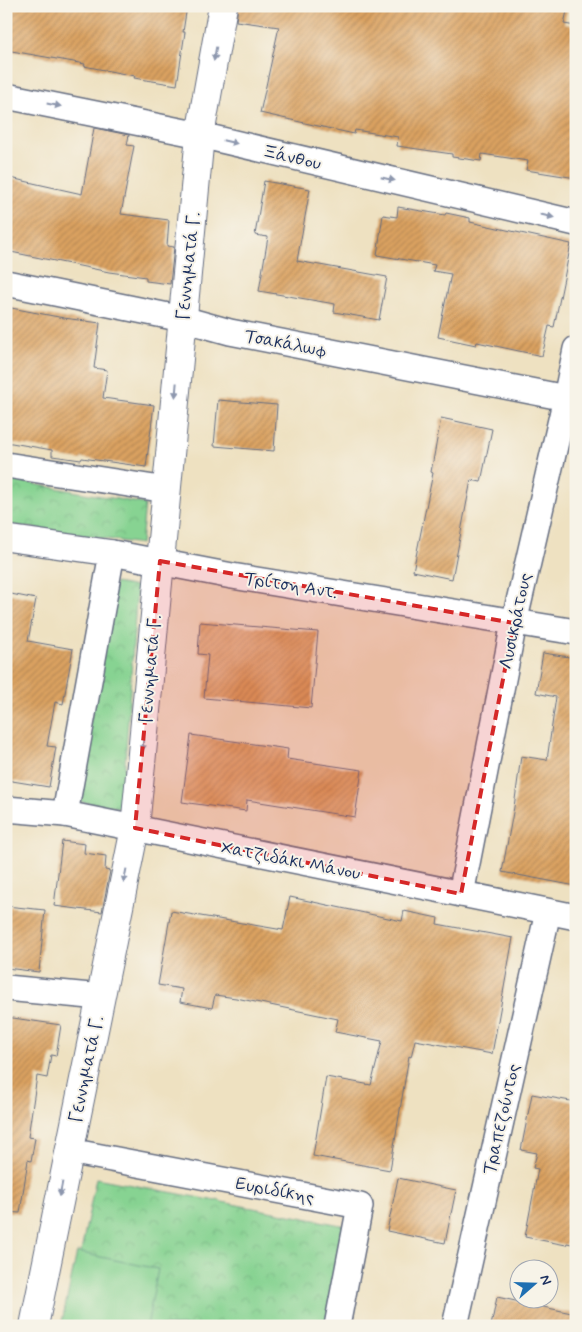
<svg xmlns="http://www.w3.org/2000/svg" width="582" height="1332" font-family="Mynerve,sans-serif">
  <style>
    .park { fill: url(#park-crowns); stroke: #518178 }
    .garden { fill: #87d392; stroke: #518178 }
    .building { fill: url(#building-hatch) }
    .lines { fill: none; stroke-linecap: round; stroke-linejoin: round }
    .minor-casing { stroke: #656d81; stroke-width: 28 }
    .tertiary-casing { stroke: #656d81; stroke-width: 30 }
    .minor { stroke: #fff; stroke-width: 25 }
    .tertiary { stroke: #fff; stroke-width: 28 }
    .oneway { fill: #8d97ae }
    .marked { fill: #d62828; fill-opacity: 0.2; stroke: #d62828; stroke-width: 4; stroke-dasharray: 10 6; stroke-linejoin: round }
    .labels { text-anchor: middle; stroke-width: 4; stroke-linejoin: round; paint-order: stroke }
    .street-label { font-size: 18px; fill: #1b2f5e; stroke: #f7f3e8 }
  </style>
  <defs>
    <pattern id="park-crowns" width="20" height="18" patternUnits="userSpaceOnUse" patternTransform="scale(1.25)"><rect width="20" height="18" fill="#87d392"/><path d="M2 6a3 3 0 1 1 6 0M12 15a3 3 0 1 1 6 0" fill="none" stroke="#74b580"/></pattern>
    <pattern id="building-hatch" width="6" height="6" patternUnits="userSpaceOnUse" patternTransform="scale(1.25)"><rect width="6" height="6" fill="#dba260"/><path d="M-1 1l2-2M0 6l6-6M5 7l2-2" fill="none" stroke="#b18452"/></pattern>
  </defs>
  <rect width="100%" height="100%" fill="#f7f3e8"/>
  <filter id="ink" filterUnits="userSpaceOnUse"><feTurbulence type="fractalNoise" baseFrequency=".02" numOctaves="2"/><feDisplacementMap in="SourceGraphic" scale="10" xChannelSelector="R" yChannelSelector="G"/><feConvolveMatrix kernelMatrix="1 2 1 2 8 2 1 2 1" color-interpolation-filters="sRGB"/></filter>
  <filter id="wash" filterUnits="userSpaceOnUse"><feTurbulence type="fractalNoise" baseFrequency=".0096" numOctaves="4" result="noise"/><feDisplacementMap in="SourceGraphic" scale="20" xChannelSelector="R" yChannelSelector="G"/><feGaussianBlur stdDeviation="1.12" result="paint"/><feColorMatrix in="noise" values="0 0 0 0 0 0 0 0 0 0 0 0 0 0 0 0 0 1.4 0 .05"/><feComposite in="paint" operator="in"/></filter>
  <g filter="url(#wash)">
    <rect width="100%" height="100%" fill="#eee1c1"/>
    <!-- park -->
    <g class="park">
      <path d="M 6,479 L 145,504 L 141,544 L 6,524 Z"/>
      <path d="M 115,583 L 137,587 L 122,808 L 76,801 Z"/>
      <path d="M 96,1178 L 216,1201 L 218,1199 L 222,1202 L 346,1226 L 327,1326 L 66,1326 Z"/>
    </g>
    <!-- garden -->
    <path class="garden" d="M 77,1252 L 158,1269 L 147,1326 L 61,1326 Z"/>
    <g id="blocks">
      <!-- building -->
      <g class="building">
        <path d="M 6,6 L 187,6 L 183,32 L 185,32 L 177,85 L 134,78 L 135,76 L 84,66 L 85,64 L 6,50 Z"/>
        <path d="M 238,6 L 536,6 L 567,11 L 564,24 L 576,26 L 576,178 L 526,170 L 528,161 L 482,154 L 481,161 L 452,157 L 452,154 L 397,146 L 398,137 L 355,130 L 354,134 L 260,113 L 279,27 L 236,21 Z"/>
        <path d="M 94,128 L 129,135 L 127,145 L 134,146 L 121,214 L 169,220 L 167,246 L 174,247 L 170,284 L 146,281 L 146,277 L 109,272 L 6,251 L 6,177 L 82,194 Z"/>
        <path d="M 264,181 L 310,189 L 297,261 L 387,277 L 379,320 L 334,312 L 335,304 L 259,291 L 268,237 L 255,235 Z"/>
        <path d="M 398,207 L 445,215 L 446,213 L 470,218 L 470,222 L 571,244 L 554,327 L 549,326 L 542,356 L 477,342 L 476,345 L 438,337 L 451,274 L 433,271 L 435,265 L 377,255 L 383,215 L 397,217 Z"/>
        <path d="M 6,307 L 64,318 L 100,323 L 94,368 L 107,370 L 103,398 L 154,405 L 146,467 L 82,458 L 81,460 L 52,456 L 52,450 L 6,442 Z"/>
        <path d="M 218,400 L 277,405 L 274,451 L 214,446 Z"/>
        <path d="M 441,418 L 492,429 L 481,482 L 471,480 L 452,579 L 413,571 L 433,473 L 431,472 Z"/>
        <path d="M 6,593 L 36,599 L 28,641 L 73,649 L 63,704 L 55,702 L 47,746 L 56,747 L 49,787 L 6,780 Z"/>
        <path d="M 200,622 L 318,632 L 311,708 L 204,698 L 208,655 L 198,654 Z"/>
        <path d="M 543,653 L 576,658 L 576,886 L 502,872 L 514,807 L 521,756 L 547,760 L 556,697 L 536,693 Z"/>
        <path d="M 191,735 L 288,749 L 287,759 L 362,770 L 355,817 L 247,800 L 246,811 L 182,802 Z"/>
        <path d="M 62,841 L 85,844 L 84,853 L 106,856 L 105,870 L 110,871 L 102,912 L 54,906 Z"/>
        <path d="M 290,897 L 402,921 L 404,911 L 438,918 L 437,924 L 513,938 L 492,1054 L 415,1040 L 411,1057 L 409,1056 L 390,1170 L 313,1156 L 326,1077 L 371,1085 L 382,1041 L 335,1032 L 338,1019 L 236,998 L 215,995 L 212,1008 L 180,1002 L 182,989 L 158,985 L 171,911 L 283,930 Z"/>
        <path d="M 6,906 L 45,910 L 39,972 L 6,968 Z"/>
        <path d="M 6,1017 L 61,1025 L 56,1056 L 51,1055 L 47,1078 L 37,1076 L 28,1137 L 35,1138 L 31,1161 L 28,1160 L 20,1213 L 6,1212 Z"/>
        <path d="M 532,1094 L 576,1102 L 576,1245 L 567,1243 L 566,1245 L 525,1237 L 538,1169 L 533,1168 L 537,1153 L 521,1150 Z"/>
        <path d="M 398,1178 L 456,1190 L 445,1243 L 387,1231 Z"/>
        <path d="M 497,1297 L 576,1314 L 576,1326 L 491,1326 Z"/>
      </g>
    </g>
  </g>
  <g filter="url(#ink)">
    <use href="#blocks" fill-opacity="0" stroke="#656d81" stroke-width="1"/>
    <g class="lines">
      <!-- minor casing -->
      <g class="minor-casing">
        <g id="minor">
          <path d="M 6,96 L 200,135 L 576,223"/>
          <path d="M 6,283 L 183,319 L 230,332 L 566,398"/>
          <path d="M 6,465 L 167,490"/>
          <path d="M 6,538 L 112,553 L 232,576 L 576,632"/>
          <path d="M 6,809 L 65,814 L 576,917"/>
          <path d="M 65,814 L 112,553"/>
          <path d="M 461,894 L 514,623 L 566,398 L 576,349"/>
          <path d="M 6,988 L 101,997"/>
          <path d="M 69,1151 L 360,1206 L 337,1326"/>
          <path d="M 455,1326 L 548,912"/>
        </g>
      </g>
      <!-- tertiary casing -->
      <g class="tertiary-casing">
        <path id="tertiary" d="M 34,1326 L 135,828 L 200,135 L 223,6"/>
      </g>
      <!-- minor -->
      <use href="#minor" class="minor"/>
      <!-- tertiary -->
      <use href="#tertiary" class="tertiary"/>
    </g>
    <!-- one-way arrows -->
    <defs><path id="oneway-solid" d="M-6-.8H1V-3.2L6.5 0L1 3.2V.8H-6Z" transform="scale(1.25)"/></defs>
    <g class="oneway">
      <use href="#oneway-solid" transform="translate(215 54) rotate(100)"/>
      <use href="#oneway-solid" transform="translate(54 105) rotate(11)"/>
      <use href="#oneway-solid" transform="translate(230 142) rotate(13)"/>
      <use href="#oneway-solid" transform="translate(388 179) rotate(13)"/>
      <use href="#oneway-solid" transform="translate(547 216) rotate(13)"/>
      <use href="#oneway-solid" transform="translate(176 390) rotate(95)"/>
      <use href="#oneway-solid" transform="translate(143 744) rotate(95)"/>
      <use href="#oneway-solid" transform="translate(125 876) rotate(101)"/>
      <use href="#oneway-solid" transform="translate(61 1189) rotate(101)"/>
    </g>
  </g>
  <!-- marked area -->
  <path class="marked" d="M 160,561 L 514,623 L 461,894 L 135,828 Z"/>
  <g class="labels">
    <!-- street labels -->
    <g class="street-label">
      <text transform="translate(292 157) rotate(13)" y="6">Ξάνθου</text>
      <text transform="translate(188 266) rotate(-84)" y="6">Γεννηματά Γ.</text>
      <text transform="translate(286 343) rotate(11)" y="6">Τσακάλωφ</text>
      <text transform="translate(291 585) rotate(9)" y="6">Τρίτση Αντ.</text>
      <text transform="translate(515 621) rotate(-78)" y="6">Λυσικράτους</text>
      <text transform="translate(150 669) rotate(-85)" y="6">Γεννηματά Γ.</text>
      <text transform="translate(291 860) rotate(11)" y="6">Χατζιδάκι Μάνου</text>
      <text transform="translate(86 1069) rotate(-78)" y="6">Γεννηματά Γ.</text>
      <text transform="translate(501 1119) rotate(-77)" y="6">Τραπεζούντος</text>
      <text transform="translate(275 1190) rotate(11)" y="6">Ευριδίκης</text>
    </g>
  </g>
  <!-- margin -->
  <rect width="582" height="1332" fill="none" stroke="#f7f3e8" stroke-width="25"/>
  <!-- north arrow -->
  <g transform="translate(534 1284) rotate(70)"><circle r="24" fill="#f7f3e8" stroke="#9fa5b1"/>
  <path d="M0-4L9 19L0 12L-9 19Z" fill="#1f6fb2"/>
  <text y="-8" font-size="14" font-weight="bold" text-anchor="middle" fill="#1b2f5e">N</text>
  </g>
</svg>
